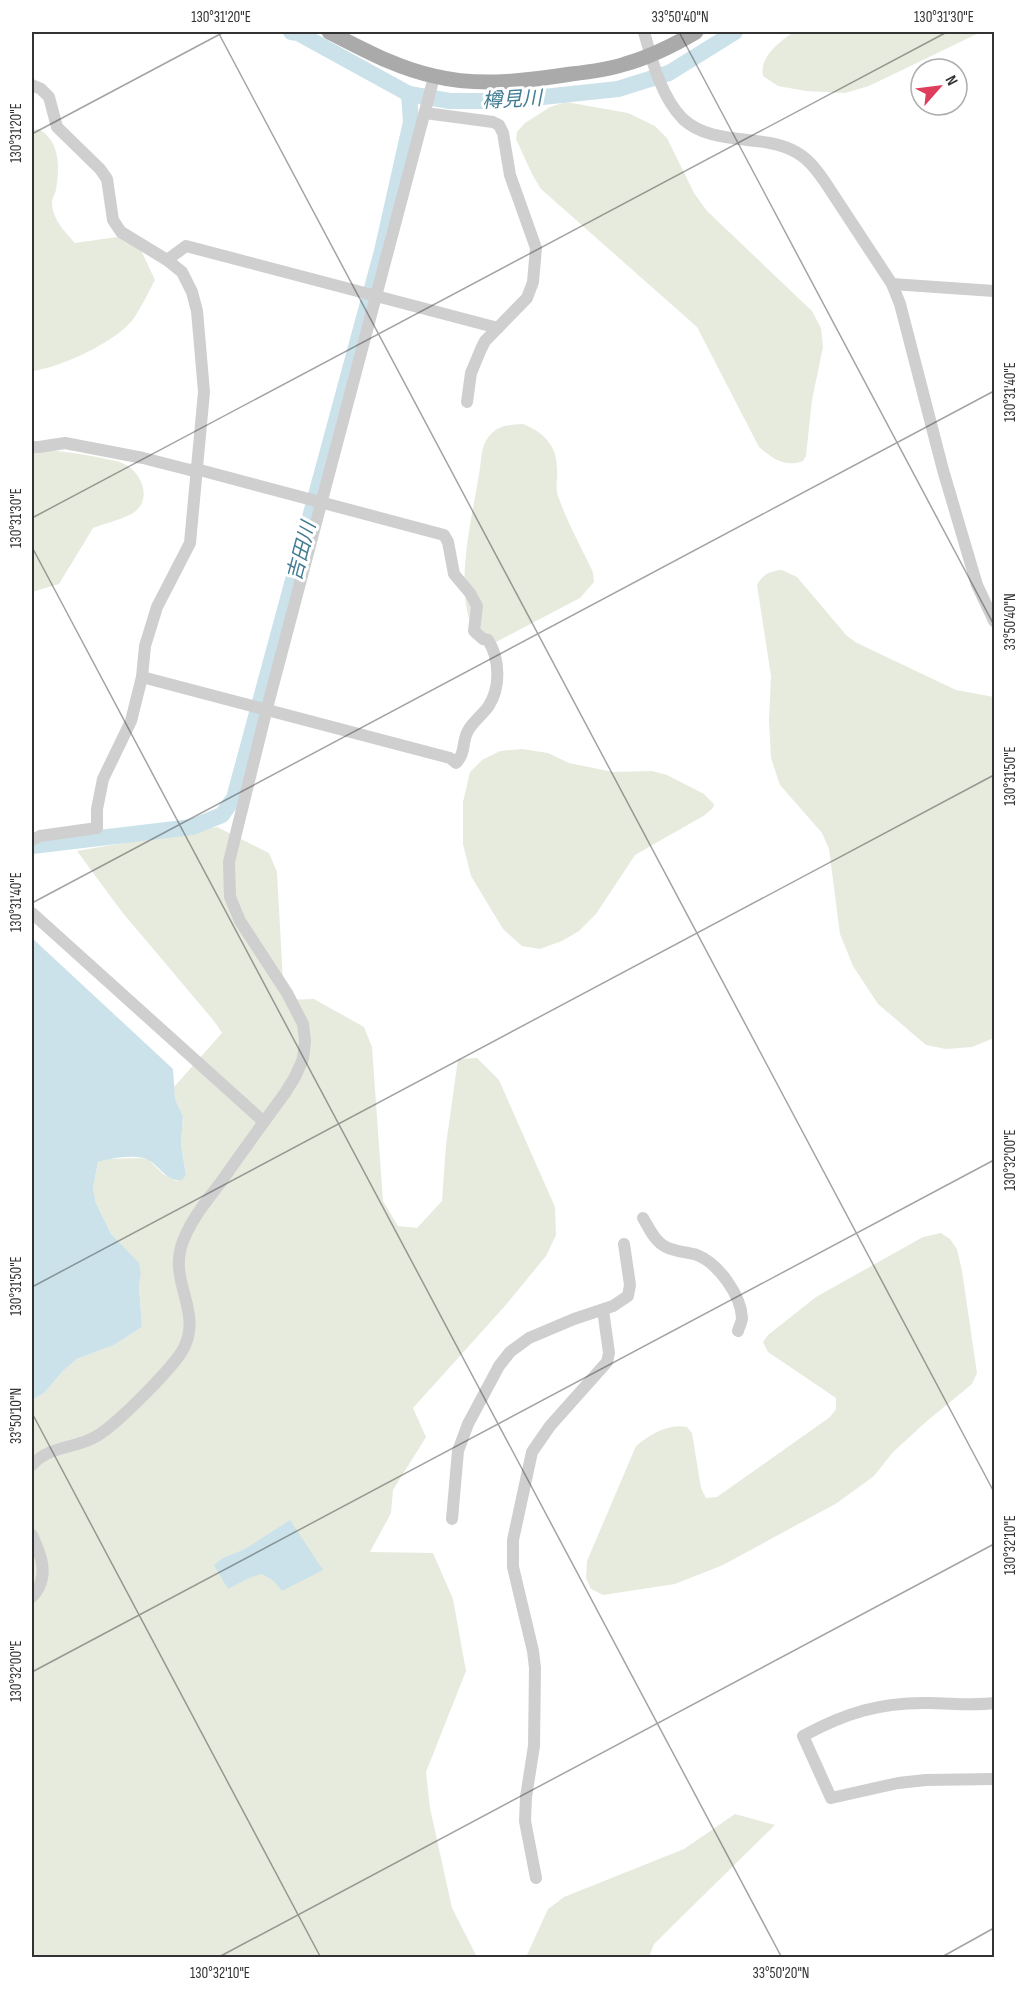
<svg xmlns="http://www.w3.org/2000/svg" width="1026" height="1989" font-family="'Sofia Sans Condensed','Noto Sans JP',sans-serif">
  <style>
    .green { fill: #e6ebde }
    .water { fill: #cbe2ea }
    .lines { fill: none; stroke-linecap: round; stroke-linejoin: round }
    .river { stroke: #cbe2ea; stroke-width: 16 }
    .minor { stroke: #cfcfcf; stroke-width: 12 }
    .major { stroke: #aaa; stroke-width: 15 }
    .ticks { fill: none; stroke: #323232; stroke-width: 1.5; stroke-opacity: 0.45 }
    .labels { text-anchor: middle; stroke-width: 6; stroke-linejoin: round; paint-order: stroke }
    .water-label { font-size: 20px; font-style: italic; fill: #417c92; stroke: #fff }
    .neatline { fill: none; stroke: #323232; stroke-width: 2 }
    .ticks-label { font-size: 15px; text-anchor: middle; fill: #323232 }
  </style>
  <rect width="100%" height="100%" fill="#fff"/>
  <!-- green -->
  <g class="green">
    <path d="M 794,32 L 981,32 L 869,86 L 845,93 L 806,91 L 778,86 L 763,76 C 759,57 779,42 794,32 Z"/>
    <path d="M 566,102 L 628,113 L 655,126 L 667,138 L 694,193 L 707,211 L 812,311 L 821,328 L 823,347 L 812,400 L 806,456 L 803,461 C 785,468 772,458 759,447 L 697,327 L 541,189 L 532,174 L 516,139 L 517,132 L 525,123 L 550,107 Z"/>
    <path d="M 38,129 C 60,140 60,167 56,189 C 56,193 52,198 52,202 C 52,219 65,232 75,243 L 117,237 L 136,240 L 155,280 C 148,293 142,306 134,318 C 118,341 60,368 32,371 L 32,130 Z"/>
    <path d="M 523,424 C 543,432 557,445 557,468 C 558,478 555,486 558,496 C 567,522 581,547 593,572 L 594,582 L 580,598 L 496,642 L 488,644 C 482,637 471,628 469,619 C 457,576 472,518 479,474 C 481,464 481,447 487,439 C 497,425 508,425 523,424 Z"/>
    <path d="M 32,448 C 57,451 81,453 106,459 C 111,460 119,461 124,464 C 142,472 153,500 133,513 C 121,520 106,523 93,528 L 59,584 L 32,592 Z"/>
    <path d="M 782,570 L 797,577 L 847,636 L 857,643 L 956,690 L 994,697 L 994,1038 L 972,1047 L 946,1049 L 926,1045 L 878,1004 L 853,966 L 840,934 L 829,849 L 822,833 L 780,785 L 771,758 L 769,720 L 771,676 L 757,585 C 763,574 770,571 782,570 Z"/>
    <path d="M 522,749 L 548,753 L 569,763 L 613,772 L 652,771 L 667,775 L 704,794 L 714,804 L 713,808 L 705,815 L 635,855 L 596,914 L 579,931 L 562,941 L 540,949 L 522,946 L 503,929 L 471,876 L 463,844 L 463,802 L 470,772 L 482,760 L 500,751 Z"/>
    <path d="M 217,827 L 269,853 L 277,872 L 284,1000 L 314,999 L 364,1027 L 372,1047 L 383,1201 L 398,1226 L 417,1228 L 442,1201 L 446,1145 L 458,1059 L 477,1058 L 499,1080 L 555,1207 L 556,1235 L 546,1256 L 504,1307 L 413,1408 L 426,1437 L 393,1490 L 391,1513 L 370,1552 L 433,1553 L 453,1599 L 466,1671 L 426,1772 L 430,1808 L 452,1908 L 477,1957 L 32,1958 L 32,1400 L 44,1393 L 64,1370 L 77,1359 L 114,1345 L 142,1327 L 139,1285 L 141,1275 L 134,1260 L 111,1234 L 96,1203 L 93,1189 L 98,1162 L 109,1159 L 141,1158 L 149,1160 L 163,1174 L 176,1181 L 186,1175 L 181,1144 L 183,1116 L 175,1099 L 174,1087 L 222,1033 L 214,1021 L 122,912 L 77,851 Z"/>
    <path d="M 941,1233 L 950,1239 L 957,1249 L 962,1271 L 977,1373 L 972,1384 L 927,1421 L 893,1452 L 874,1476 L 837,1503 L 723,1565 L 675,1584 L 603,1595 L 591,1589 L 586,1578 L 587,1561 L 636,1446 C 650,1434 669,1423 687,1427 L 692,1433 L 701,1488 L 706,1498 L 717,1497 L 830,1417 L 836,1409 L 836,1398 L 768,1352 L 763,1342 L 768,1335 L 816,1297 L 923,1237 Z"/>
    <path d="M 735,1814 L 775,1825 L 654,1944 L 649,1957 L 528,1957 L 527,1955 L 548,1909 L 564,1897 L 684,1849 Z"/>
  </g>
  <!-- water -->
  <g class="water">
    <path d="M 32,938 L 173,1069 L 175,1099 L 183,1116 L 181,1144 L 186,1175 L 182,1180 C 167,1182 161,1168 150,1161 C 138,1153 112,1158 98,1162 L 93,1189 L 96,1203 L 111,1234 L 139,1263 L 141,1275 L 139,1285 L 142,1327 L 114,1345 L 77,1359 L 64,1370 L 44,1393 L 32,1400 Z"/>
    <path d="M 290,1520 L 323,1570 L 282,1591 L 274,1581 L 262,1574 L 251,1577 L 228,1589 L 214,1565 L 223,1558 L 245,1549 Z"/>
  </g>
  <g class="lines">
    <!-- river -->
    <g class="river">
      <path d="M 291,32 L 298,33 L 409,94 L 450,101 L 506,101 L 618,89 L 669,73 L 735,32"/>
      <path d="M 32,846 L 192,827 L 222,815 L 234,798 L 382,251 L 411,122 L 409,94"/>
    </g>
    <!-- minor -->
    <g class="minor">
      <path d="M 644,32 C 652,60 661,97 683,119 C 712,146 759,134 792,150 C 807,157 816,169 825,182 L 892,284 L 900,304 L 943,470 L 977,585 L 994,621"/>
      <path d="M 32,85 L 41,89 L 49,97 L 57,127 L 100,169 L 107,179 L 113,220 L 121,232 L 167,260 L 182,272 L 192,292 L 197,311 L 201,357 L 204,392 L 190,543 L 157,607 L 145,646 L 142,677 L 131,721 L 103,779 L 97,809 L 97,828 L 40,836 L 32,840"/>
      <path d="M 425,113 L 493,122 L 499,125 L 503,133 L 510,175 L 536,248 L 533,282 L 527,298 L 485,341 L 481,349 L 471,373 L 467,402"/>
      <path d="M 167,260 L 186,246 L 498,328"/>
      <path d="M 892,284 L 994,291"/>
      <path d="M 32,447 L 39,447 L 65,443 L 143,458 L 190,470 L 196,469 L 444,535 L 448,542 L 454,574 L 470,593 L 477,606 L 474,631 L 483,639 L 488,640 C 500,659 501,688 488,707 C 482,715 474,721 469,729 C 461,741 467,751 456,763 L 450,758 L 142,677"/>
      <path d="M 32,913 L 264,1122"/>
      <path d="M 643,1218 C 649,1228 655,1242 666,1247 C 676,1252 687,1252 697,1255 C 718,1263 741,1295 742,1318 C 742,1322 739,1327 738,1331"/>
      <path d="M 32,1465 C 49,1446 72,1449 93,1438 C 113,1429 168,1372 181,1353 C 205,1315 170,1285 181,1247 C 188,1223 206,1202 221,1182 C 242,1152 264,1122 285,1093 L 295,1077 L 303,1059 L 305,1041 L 303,1024 L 287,993 L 240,921 L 230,897 L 229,862 L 267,708 L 434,77"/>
      <path d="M 452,1519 L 458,1451 L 468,1424 L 499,1366 L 510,1352 L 529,1338 L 574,1319 L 613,1306 L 628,1296 L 630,1285 L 624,1244"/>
      <path d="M 32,1535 C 42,1557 50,1577 32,1597"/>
      <path d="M 994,1703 C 973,1706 950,1703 929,1703 C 881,1702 845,1713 803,1736 L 831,1798 L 898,1783 L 926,1780 L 994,1779"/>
      <path d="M 536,1878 L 525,1821 L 526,1797 L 534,1746 L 535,1668 L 533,1651 L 513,1567 L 513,1540 L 532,1452 L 550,1426 L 607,1362 L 609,1353 L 603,1310"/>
    </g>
    <!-- major -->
    <path class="major" d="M 329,32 C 363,49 396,68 434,76 C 479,87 526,81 571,74 C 589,72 607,70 625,64 C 650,57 674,45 696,32"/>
  </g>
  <!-- ticks -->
  <path class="ticks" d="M 218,32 L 994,1492M 679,32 L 994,625M 32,134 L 224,32M 32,518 L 947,32M 32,547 L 782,1958M 32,903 L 994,391M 32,1287 L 994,775M 32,1413 L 321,1958M 32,1672 L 994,1160M 217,1958 L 994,1544M 940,1958 L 994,1928"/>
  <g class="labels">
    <!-- water labels -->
    <g class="water-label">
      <text transform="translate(512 99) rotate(-3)" y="7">樽見川</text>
      <text transform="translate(301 551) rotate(-75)" y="7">吉田川</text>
    </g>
  </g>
  <!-- border -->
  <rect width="1026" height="1989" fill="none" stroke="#ffffff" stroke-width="66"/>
  <!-- north arrow -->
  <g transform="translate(939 87) rotate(62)"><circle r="28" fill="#ffffff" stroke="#adadad" stroke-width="1.5"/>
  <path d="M0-4.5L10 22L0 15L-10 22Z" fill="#df3d5c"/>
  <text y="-9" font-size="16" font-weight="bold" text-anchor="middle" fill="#323232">N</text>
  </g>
  <rect x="33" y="33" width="960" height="1923" class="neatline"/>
  <g class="ticks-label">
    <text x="221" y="22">130°31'20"E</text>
    <text x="680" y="22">33°50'40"N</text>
    <text x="944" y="22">130°31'30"E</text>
    <text transform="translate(16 133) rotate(-90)" y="5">130°31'20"E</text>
    <text transform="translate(1010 392) rotate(-90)" y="5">130°31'40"E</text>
    <text transform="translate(16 518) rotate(-90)" y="5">130°31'30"E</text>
    <text transform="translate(1010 622) rotate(-90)" y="5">33°50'40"N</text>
    <text transform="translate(1010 776) rotate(-90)" y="5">130°31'50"E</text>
    <text transform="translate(16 902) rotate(-90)" y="5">130°31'40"E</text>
    <text transform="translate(1010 1160) rotate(-90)" y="5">130°32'00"E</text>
    <text transform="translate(16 1286) rotate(-90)" y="5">130°31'50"E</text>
    <text transform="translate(16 1416) rotate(-90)" y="5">33°50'10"N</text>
    <text transform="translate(1010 1545) rotate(-90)" y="5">130°32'10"E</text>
    <text transform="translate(16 1671) rotate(-90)" y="5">130°32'00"E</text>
    <text x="220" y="1978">130°32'10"E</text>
    <text x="781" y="1978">33°50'20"N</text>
  </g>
</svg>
